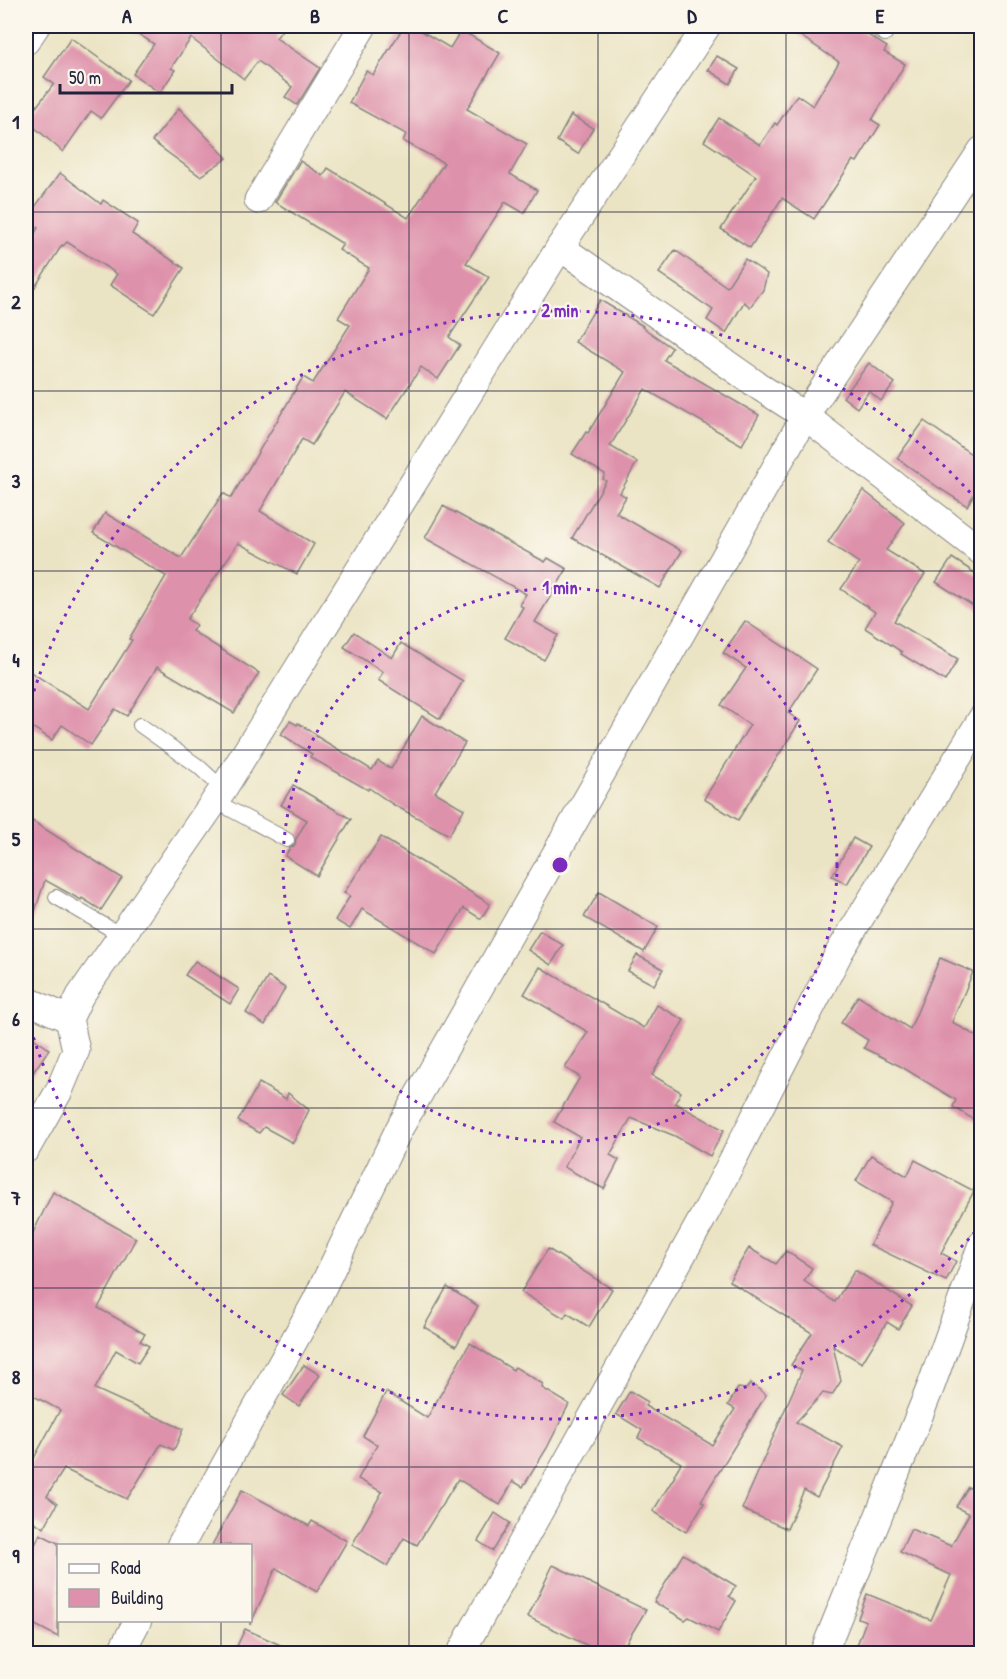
<svg xmlns="http://www.w3.org/2000/svg" width="1007" height="1679" font-family="'Patrick Hand',sans-serif">
  <style>
    .building { fill: #de91ab }
    .lines { fill: none; stroke-linecap: round; stroke-linejoin: round }
    .lane-casing { stroke: #868380; stroke-width: 16 }
    .street-casing { stroke: #868380; stroke-width: 29 }
    .lane { stroke: #fff; stroke-width: 14 }
    .street { stroke: #fff; stroke-width: 27 }
    .grid { fill: none; stroke: #22223b; stroke-width: 1.5; stroke-opacity: 0.55 }
    .ring { fill: none; stroke: #7b2cbf; stroke-width: 3; stroke-dasharray: 3 6 }
    .centre { fill: #7b2cbf; stroke: #fbf7ec; stroke-width: 3 }
    .ring-label { font-size: 18px; text-anchor: middle; font-weight: bold; fill: #7b2cbf; stroke: #fbf7ec; stroke-width: 4.5; stroke-linejoin: round; paint-order: stroke }
    .neatline { fill: none; stroke: #22223b; stroke-width: 2 }
    .grid-label { font-size: 20px; text-anchor: middle; font-weight: bold; fill: #22223b }
  </style>
  <rect width="100%" height="100%" fill="#fbf7ec"/>
  <filter id="ink" filterUnits="userSpaceOnUse"><feTurbulence type="fractalNoise" baseFrequency=".0167" numOctaves="2"/><feDisplacementMap in="SourceGraphic" scale="12" xChannelSelector="R" yChannelSelector="G"/><feConvolveMatrix kernelMatrix="1 2 1 2 8 2 1 2 1" color-interpolation-filters="sRGB"/></filter>
  <filter id="wash" filterUnits="userSpaceOnUse"><feTurbulence type="fractalNoise" baseFrequency=".008" numOctaves="4" result="noise"/><feDisplacementMap in="SourceGraphic" scale="24" xChannelSelector="R" yChannelSelector="G"/><feGaussianBlur stdDeviation="1.35" result="paint"/><feColorMatrix in="noise" values="0 0 0 0 0 0 0 0 0 0 0 0 0 0 0 0 0 1.4 0 .05"/><feComposite in="paint" operator="in"/></filter>
  <g filter="url(#wash)">
    <rect width="100%" height="100%" fill="#ebe4c4"/>
    <g id="blocks">
      <!-- building -->
      <g class="building">
        <path d="M 126,26 L 285,26 L 276,38 L 320,68 L 297,105 L 285,97 L 292,87 L 258,61 L 244,79 L 191,38 L 171,68 L 175,70 L 160,93 L 133,74 L 154,44 Z"/>
        <path d="M 404,26 L 413,26 L 450,48 L 461,30 L 500,53 L 467,109 L 527,144 L 510,174 L 537,190 L 524,213 L 505,202 L 466,263 L 489,277 L 449,337 L 460,345 L 438,379 L 421,367 L 387,419 L 345,392 L 312,445 L 302,439 L 260,511 L 314,544 L 297,574 L 238,543 L 187,619 L 196,625 L 192,631 L 259,673 L 234,713 L 157,667 L 127,716 L 115,709 L 91,745 L 62,725 L 52,740 L 26,723 L 26,669 L 89,709 L 132,640 L 129,639 L 166,576 L 93,533 L 105,513 L 181,558 L 223,493 L 231,498 L 303,377 L 313,383 L 350,325 L 338,318 L 369,268 L 339,250 L 343,244 L 275,202 L 300,161 L 323,176 L 328,168 L 408,218 L 444,163 L 403,141 L 406,134 L 349,103 L 366,71 L 373,75 Z"/>
        <path d="M 786,26 L 854,26 L 887,47 L 884,52 L 905,64 L 872,120 L 880,125 L 857,162 L 853,160 L 814,219 L 782,198 L 750,248 L 721,229 L 756,176 L 704,141 L 719,118 L 760,145 L 775,123 L 777,125 L 797,95 L 813,106 L 839,62 Z"/>
        <path d="M 71,38 L 129,80 L 101,118 L 91,111 L 63,152 L 26,120 L 54,84 L 44,77 Z"/>
        <path d="M 717,56 L 739,69 L 730,84 L 708,70 Z"/>
        <path d="M 179,108 L 227,158 L 200,176 L 152,141 Z"/>
        <path d="M 571,115 L 593,128 L 578,154 L 557,141 Z"/>
        <path d="M 60,173 L 101,204 L 103,200 L 138,223 L 132,234 L 184,268 L 154,314 L 110,285 L 117,274 L 67,242 L 63,246 L 62,245 L 26,301 L 26,247 L 38,228 L 26,219 Z"/>
        <path d="M 675,250 L 727,287 L 745,259 L 767,274 L 763,290 L 750,307 L 744,302 L 726,333 L 707,320 L 713,310 L 659,273 Z"/>
        <path d="M 600,300 L 643,326 L 642,327 L 672,348 L 664,360 L 759,415 L 742,445 L 645,389 L 610,446 L 637,462 L 620,493 L 626,497 L 616,513 L 682,551 L 660,588 L 572,538 L 606,481 L 603,479 L 605,474 L 572,454 L 586,432 L 588,433 L 625,372 L 575,342 Z"/>
        <path d="M 869,363 L 895,383 L 881,401 L 869,391 L 857,408 L 843,397 Z"/>
        <path d="M 924,421 L 981,461 L 981,482 L 967,506 L 939,488 L 897,458 Z"/>
        <path d="M 863,490 L 905,523 L 886,550 L 925,574 L 894,621 L 958,659 L 945,681 L 901,654 L 902,652 L 865,628 L 875,612 L 841,589 L 859,563 L 828,542 Z"/>
        <path d="M 443,506 L 545,562 L 548,558 L 567,569 L 535,622 L 558,635 L 544,660 L 505,638 L 523,607 L 519,605 L 526,594 L 425,538 Z"/>
        <path d="M 952,558 L 981,577 L 981,611 L 936,582 Z"/>
        <path d="M 745,621 L 817,669 L 788,713 L 800,721 L 738,820 L 704,799 L 750,725 L 721,705 L 746,668 L 723,653 Z"/>
        <path d="M 354,632 L 392,658 L 401,643 L 463,681 L 440,719 L 378,680 L 383,672 L 344,647 Z"/>
        <path d="M 422,716 L 465,743 L 435,792 L 464,809 L 449,835 L 394,805 L 369,788 L 368,790 L 310,757 L 312,754 L 281,734 L 290,721 L 297,725 L 298,723 L 317,735 L 316,736 L 372,770 L 378,761 L 391,769 Z"/>
        <path d="M 293,785 L 351,819 L 317,876 L 285,856 L 290,848 L 295,845 L 296,839 L 307,820 L 281,805 Z"/>
        <path d="M 26,817 L 122,878 L 101,910 L 82,898 L 81,900 L 45,880 L 29,930 L 26,929 Z"/>
        <path d="M 381,837 L 490,904 L 481,919 L 464,908 L 436,954 L 362,909 L 350,929 L 335,920 L 350,896 L 344,893 Z"/>
        <path d="M 853,838 L 869,847 L 847,884 L 832,876 Z"/>
        <path d="M 599,892 L 658,927 L 644,952 L 584,917 Z"/>
        <path d="M 540,931 L 563,945 L 551,965 L 528,950 Z"/>
        <path d="M 637,955 L 663,969 L 654,985 L 628,971 Z"/>
        <path d="M 940,958 L 973,972 L 952,1022 L 981,1039 L 981,1124 L 953,1107 L 956,1100 L 902,1067 L 864,1048 L 868,1040 L 841,1023 L 858,996 L 910,1029 Z"/>
        <path d="M 195,961 L 239,989 L 230,1004 L 185,975 Z"/>
        <path d="M 540,967 L 644,1028 L 657,1005 L 684,1020 L 652,1075 L 681,1092 L 675,1103 L 724,1130 L 710,1156 L 675,1136 L 631,1118 L 610,1155 L 619,1160 L 604,1189 L 564,1167 L 580,1137 L 554,1122 L 580,1077 L 565,1068 L 588,1032 L 524,994 Z"/>
        <path d="M 268,977 L 285,988 L 265,1025 L 246,1013 Z"/>
        <path d="M 26,1033 L 49,1049 L 26,1083 Z"/>
        <path d="M 259,1083 L 286,1099 L 288,1093 L 309,1110 L 293,1143 L 264,1127 L 259,1133 L 238,1121 Z"/>
        <path d="M 871,1155 L 907,1176 L 915,1160 L 974,1191 L 941,1253 L 956,1261 L 946,1281 L 870,1245 L 892,1202 L 856,1181 Z"/>
        <path d="M 53,1192 L 136,1238 L 98,1308 L 145,1334 L 140,1341 L 149,1346 L 138,1363 L 116,1350 L 95,1389 L 183,1429 L 174,1450 L 161,1444 L 127,1499 L 64,1469 L 47,1496 L 57,1504 L 44,1528 L 26,1517 L 26,1473 L 60,1410 L 26,1392 L 26,1247 Z"/>
        <path d="M 749,1248 L 776,1264 L 786,1251 L 812,1268 L 804,1281 L 835,1302 L 855,1270 L 912,1306 L 898,1329 L 887,1322 L 862,1363 L 833,1346 L 841,1381 L 832,1395 L 823,1393 L 796,1422 L 843,1447 L 817,1497 L 804,1490 L 787,1529 L 742,1509 L 802,1370 L 791,1365 L 812,1333 L 729,1281 Z"/>
        <path d="M 548,1249 L 612,1289 L 589,1327 L 567,1313 L 564,1318 L 521,1292 Z"/>
        <path d="M 447,1287 L 478,1306 L 456,1346 L 424,1327 Z"/>
        <path d="M 470,1343 L 513,1370 L 515,1367 L 543,1384 L 542,1388 L 569,1404 L 547,1448 L 523,1487 L 513,1481 L 500,1505 L 458,1479 L 417,1545 L 404,1538 L 387,1566 L 352,1545 L 382,1492 L 358,1479 L 377,1445 L 363,1436 L 386,1392 L 427,1418 Z"/>
        <path d="M 304,1365 L 320,1375 L 299,1406 L 283,1395 Z"/>
        <path d="M 751,1383 L 766,1395 L 701,1501 L 704,1503 L 686,1532 L 653,1511 L 675,1476 L 674,1475 L 681,1463 L 638,1438 L 642,1430 L 616,1414 L 630,1391 L 648,1402 L 645,1406 L 712,1445 L 735,1409 L 728,1405 L 738,1388 L 746,1389 Z"/>
        <path d="M 968,1487 L 980,1494 L 981,1492 L 981,1653 L 854,1653 L 866,1621 L 858,1618 L 867,1594 L 931,1620 L 951,1575 L 900,1552 L 911,1529 L 951,1546 L 969,1514 L 956,1507 Z"/>
        <path d="M 242,1490 L 309,1526 L 312,1521 L 347,1541 L 317,1592 L 276,1568 L 250,1625 L 250,1545 L 212,1545 Z"/>
        <path d="M 495,1513 L 510,1523 L 493,1551 L 478,1541 Z"/>
        <path d="M 40,1534 L 58,1543 L 58,1637 L 26,1620 L 26,1564 Z"/>
        <path d="M 683,1554 L 736,1586 L 729,1596 L 736,1601 L 718,1632 L 689,1617 L 685,1620 L 654,1602 Z"/>
        <path d="M 553,1565 L 646,1610 L 620,1653 L 603,1653 L 528,1617 Z"/>
        <path d="M 245,1629 L 298,1653 L 254,1653 L 237,1646 Z"/>
      </g>
    </g>
  </g>
  <g filter="url(#ink)">
    <use href="#blocks" fill-opacity="0" stroke="#868380" stroke-width="1.5"/>
    <g class="lines">
      <!-- lane casing -->
      <g class="lane-casing">
        <g id="lane">
          <path d="M 873,26 L 885,34"/>
          <path d="M 140,725 L 198,766 L 223,789"/>
          <path d="M 215,801 L 287,840"/>
          <path d="M 56,897 L 121,935"/>
        </g>
      </g>
      <!-- street casing -->
      <g class="street-casing">
        <g id="street">
          <path d="M 26,41 L 36,26"/>
          <path d="M 258,200 L 363,26"/>
          <path d="M 560,247 L 763,389 L 805,416 L 982,552"/>
          <path d="M 26,1000 L 69,1019"/>
          <path d="M 26,1149 L 59,1091 L 76,1050 L 69,1019 L 80,996 L 223,789 L 560,247 L 707,26"/>
          <path d="M 180,1546 L 315,1303 L 399,1129 L 805,416 L 982,150"/>
          <path d="M 120,1654 L 138,1620"/>
          <path d="M 460,1654 L 706,1212 L 840,951 L 982,718"/>
          <path d="M 823,1654 L 931,1386 L 982,1244"/>
        </g>
      </g>
      <!-- lane -->
      <use href="#lane" class="lane"/>
      <!-- street -->
      <use href="#street" class="street"/>
    </g>
  </g>
  <!-- grid -->
  <path class="grid" d="M 221,26 L 221,1546M 409,26 L 409,1654M 598,26 L 598,1654M 786,26 L 786,1654M 26,212 L 982,212M 26,391 L 982,391M 26,571 L 982,571M 26,750 L 982,750M 26,929 L 982,929M 26,1108 L 982,1108M 26,1288 L 982,1288M 26,1467 L 982,1467M 221,1620 L 221,1654"/>
  <!-- distance rings -->
  <g class="ring">
    <circle cx="560" cy="865" r="277"/>
    <path d="M981 1225A554 554 0 0 1 26 1013M26 717A554 554 0 0 1 981 505"/>
  </g>
  <circle cx="560" cy="865" r="9" class="centre"/>
  <g class="ring-label">
    <text x="560" y="317">2 min</text>
    <text x="560" y="594">1 min</text>
  </g>
  <!-- margin -->
  <rect width="1007" height="1679" fill="none" stroke="#fbf7ec" stroke-width="66"/>
  <!-- legend -->
  <rect x="57" y="1544" width="195" height="78" fill="#fbf7ec" stroke="#a4a2a5" stroke-width="1.5"/>
  <rect x="69" y="1564" width="30" height="9" fill="#ffffff" stroke="#a4a2a5" stroke-width="1.5"/>
  <text x="111" y="1574" font-size="18" fill="#22223b">Road</text>
  <rect x="69" y="1589" width="30" height="18" fill="#de91ab" stroke="#a4a2a5" stroke-width="1.5"/>
  <text x="111" y="1604" font-size="18" fill="#22223b">Building</text>
  <!-- scale -->
  <path d="M60 84v9h172v-9" fill="none" stroke="#22223b" stroke-width="3"/>
  <text x="69" y="84" font-size="18" fill="#22223b" stroke="#fbf7ec" stroke-width="4.5" paint-order="stroke">50 m</text>
  <rect x="33" y="33" width="941" height="1613" class="neatline"/>
  <g class="grid-label">
    <text x="127" y="23">A</text>
    <text x="315" y="23">B</text>
    <text x="503" y="23">C</text>
    <text x="692" y="23">D</text>
    <text x="880" y="23">E</text>
    <text x="16" y="129">1</text>
    <text x="16" y="309">2</text>
    <text x="16" y="488">3</text>
    <text x="16" y="667">4</text>
    <text x="16" y="846">5</text>
    <text x="16" y="1026">6</text>
    <text x="16" y="1205">7</text>
    <text x="16" y="1384">8</text>
    <text x="16" y="1563">9</text>
  </g>
</svg>
